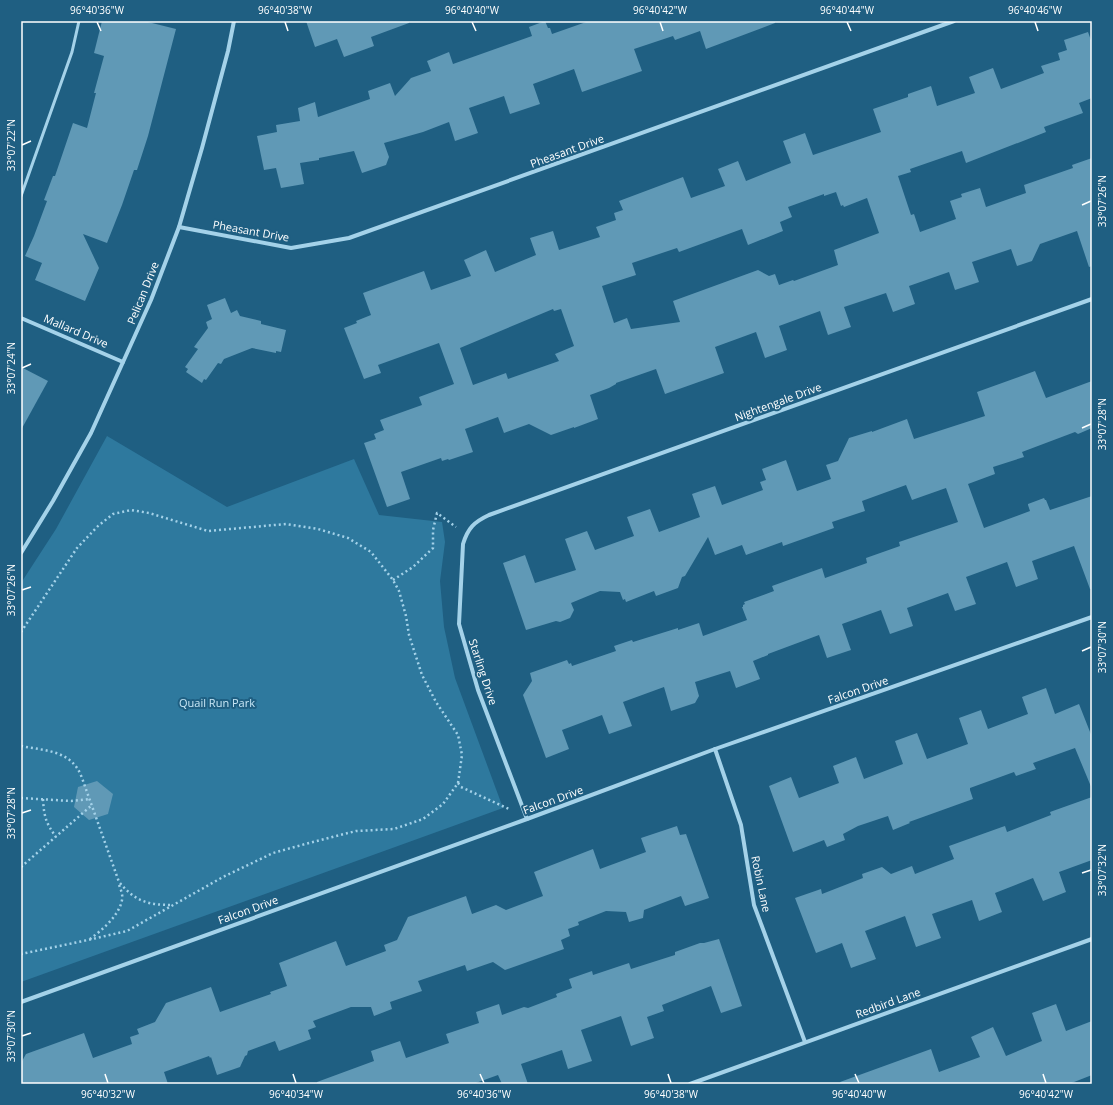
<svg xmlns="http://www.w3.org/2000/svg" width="1113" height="1105" font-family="'Open Sans',sans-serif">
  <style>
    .green { fill: #2e799e }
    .building { fill: #6099b6; fill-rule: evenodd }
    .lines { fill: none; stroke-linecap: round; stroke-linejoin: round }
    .path { stroke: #a4d2e9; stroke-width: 2.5; stroke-dasharray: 2 3; stroke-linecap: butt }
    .service { stroke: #a4d2e9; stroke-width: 3 }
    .minor { stroke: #a4d2e9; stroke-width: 4 }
    .ticks { fill: none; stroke: #fff; stroke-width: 1.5 }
    .labels { text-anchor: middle; stroke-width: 4; stroke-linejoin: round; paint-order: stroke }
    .street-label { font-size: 11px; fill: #fff; stroke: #1f5f82 }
    .park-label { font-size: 11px; fill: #c9e8f7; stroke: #1f5f82 }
    .neatline { fill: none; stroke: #fff; stroke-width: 1.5 }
    .ticks-label { font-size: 10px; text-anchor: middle; fill: #fff }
  </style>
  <rect width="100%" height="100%" fill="#1f5f82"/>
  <!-- green -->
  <path class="green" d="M 107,436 L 227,507 L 354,459 L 379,515 L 442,522 L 445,542 L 440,581 L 444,627 L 455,678 L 503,808 L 21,982 L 21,583 L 56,529 Z"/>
  <!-- building -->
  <g class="building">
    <path d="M 102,21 L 144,21 L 176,29 L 148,136 L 137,170 L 134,170 L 122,205 L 107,243 L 83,234 L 99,268 L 85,301 L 35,280 L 42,263 L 25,256 L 34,236 L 47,201 L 44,200 L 53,176 L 55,176 L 73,123 L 87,128 L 96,93 L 94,93 L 104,56 L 94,53 Z"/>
    <path d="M 306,21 L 409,21 L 409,23 L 371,37 L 374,46 L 344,57 L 337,39 L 315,47 Z"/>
    <path d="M 545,21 L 548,28 L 550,28 L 552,34 L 589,21 L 775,21 L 775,23 L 706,49 L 700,31 L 675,40 L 673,36 L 634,49 L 642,71 L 582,92 L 574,69 L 533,84 L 540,104 L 510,114 L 504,96 L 469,108 L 478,133 L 455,141 L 449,122 L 423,132 L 384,143 L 389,157 L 386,165 L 362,173 L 354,151 L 319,158 L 319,160 L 300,163 L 304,184 L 281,188 L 276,168 L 264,170 L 257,136 L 277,132 L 276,125 L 300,121 L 298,108 L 315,102 L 318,117 L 370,99 L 368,91 L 390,83 L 395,96 L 411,78 L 431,71 L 427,61 L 449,52 L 453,64 L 532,36 L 529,27 Z"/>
    <path d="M 1088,32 L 1092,43 L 1092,98 L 1079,103 L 1083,113 L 1044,127 L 1046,132 L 966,163 L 962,151 L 910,169 L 911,172 L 898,176 L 911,215 L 914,214 L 920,232 L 956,219 L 950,201 L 962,197 L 961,194 L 980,188 L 986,207 L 1026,193 L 1024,185 L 1073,168 L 1072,165 L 1092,158 L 1092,266 L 1089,267 L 1077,231 L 1040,244 L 1032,261 L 1017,266 L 1011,249 L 972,262 L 979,282 L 955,290 L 949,272 L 909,286 L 915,304 L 893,312 L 886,293 L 844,307 L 851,327 L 828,335 L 820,311 L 779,326 L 787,350 L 765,358 L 756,332 L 715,347 L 724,373 L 665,394 L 656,369 L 616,383 L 616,384 L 609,388 L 590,395 L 598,419 L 574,428 L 574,427 L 551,435 L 529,424 L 504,433 L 498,417 L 465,429 L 473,452 L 449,460 L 448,459 L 442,461 L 441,458 L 401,472 L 410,499 L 387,507 L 364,443 L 376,439 L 374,434 L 384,430 L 380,420 L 422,405 L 419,397 L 454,384 L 439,343 L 378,365 L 381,373 L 364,379 L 344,328 L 357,323 L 356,321 L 371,315 L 363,293 L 424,271 L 431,290 L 471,276 L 464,260 L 486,250 L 495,272 L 536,255 L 530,238 L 553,231 L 559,250 L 600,237 L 596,227 L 616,220 L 614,213 L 623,210 L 619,201 L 683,177 L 691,198 L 725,186 L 718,169 L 738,161 L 746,181 L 791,163 L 783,141 L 805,133 L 813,155 L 881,132 L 873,109 L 908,97 L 908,94 L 931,86 L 937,106 L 975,93 L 969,77 L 993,68 L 1001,89 L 1044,73 L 1041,66 L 1060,60 L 1058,53 L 1067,50 L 1064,40 ZM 836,192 L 841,206 L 843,205 L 844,207 L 867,198 L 879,233 L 834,250 L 838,265 L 794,281 L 793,280 L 779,285 L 775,274 L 769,276 L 758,270 L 673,301 L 680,322 L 631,329 L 627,318 L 614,323 L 602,286 L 636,275 L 632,263 L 677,248 L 679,252 L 742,229 L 748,245 L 783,231 L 780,222 L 792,217 L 788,207 L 824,194 L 824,196 ZM 553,309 L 554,311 L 561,309 L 574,346 L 555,354 L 559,361 L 508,379 L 506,373 L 473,385 L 460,348 Z"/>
    <path d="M 225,298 L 231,313 L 237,310 L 240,316 L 261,321 L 261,324 L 286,330 L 281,352 L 276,351 L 276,353 L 252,348 L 224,359 L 221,364 L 218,363 L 206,380 L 204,379 L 202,383 L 186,372 L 188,369 L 185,367 L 198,349 L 194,347 L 208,328 L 206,322 L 212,319 L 207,305 Z"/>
    <path d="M 21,367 L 48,381 L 21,430 Z"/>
    <path d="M 1035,371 L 1046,398 L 1092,381 L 1092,428 L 1078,434 L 1075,432 L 1022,452 L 1024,457 L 993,467 L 995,474 L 968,484 L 984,528 L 1030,511 L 1028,505 L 1028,504 L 1044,498 L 1045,500 L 1046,500 L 1050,510 L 1092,496 L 1092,589 L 1090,589 L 1074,546 L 1032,561 L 1038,579 L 1016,587 L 1007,562 L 966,577 L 976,604 L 955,611 L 948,593 L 907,608 L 913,626 L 890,634 L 881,610 L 842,624 L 851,650 L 827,658 L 819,635 L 768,654 L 768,655 L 753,661 L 760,679 L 736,688 L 730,671 L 695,682 L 699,696 L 695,703 L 671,711 L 664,687 L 623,702 L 632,726 L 609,734 L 602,715 L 562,730 L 569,749 L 546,758 L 523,695 L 532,681 L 530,673 L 567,660 L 569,664 L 571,663 L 572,666 L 616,651 L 614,646 L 632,640 L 633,642 L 678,628 L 678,630 L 699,623 L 703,636 L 747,620 L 742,607 L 743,607 L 743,605 L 745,604 L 744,602 L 774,591 L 772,586 L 822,568 L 825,578 L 867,563 L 866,558 L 900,546 L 899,542 L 958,522 L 946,488 L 912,500 L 906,485 L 862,501 L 865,511 L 832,522 L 834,528 L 783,546 L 782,542 L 746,555 L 742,545 L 715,555 L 708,537 L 685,576 L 682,577 L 678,588 L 656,596 L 654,591 L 626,602 L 625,599 L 623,600 L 620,592 L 600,591 L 571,603 L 574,610 L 570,618 L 560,622 L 556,621 L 526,630 L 503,563 L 525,555 L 535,583 L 576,570 L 565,539 L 587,531 L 595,550 L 634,536 L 627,517 L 650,509 L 659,532 L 700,517 L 692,494 L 715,486 L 722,505 L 763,490 L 760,482 L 766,480 L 762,469 L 786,460 L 797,491 L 831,479 L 826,465 L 838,461 L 849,438 L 872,431 L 872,432 L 907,419 L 914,439 L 985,416 L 977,392 Z"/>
    <path d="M 1046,688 L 1055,714 L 1079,704 L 1092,737 L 1092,789 L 1075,748 L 1033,763 L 1036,769 L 1016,776 L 1014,772 L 970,788 L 970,790 L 973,799 L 909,822 L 910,823 L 893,830 L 888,816 L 858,826 L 843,834 L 845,840 L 827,847 L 824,840 L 793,852 L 769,786 L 791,777 L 799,798 L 839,783 L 833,766 L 856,757 L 864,779 L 903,764 L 895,741 L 917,733 L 927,759 L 968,744 L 959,718 L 981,710 L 988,729 L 1028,714 L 1022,697 Z"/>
    <path d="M 97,781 L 113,794 L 108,814 L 89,820 L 74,807 L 78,787 Z"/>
    <path d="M 1092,797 L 1092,860 L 1059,872 L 1066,892 L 1043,901 L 1033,878 L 995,893 L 1002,912 L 979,921 L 972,900 L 932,914 L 941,938 L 916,947 L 905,916 L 865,931 L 876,959 L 851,968 L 842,943 L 816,953 L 795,898 L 821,889 L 822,894 L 863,878 L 862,874 L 882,867 L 891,874 L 912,866 L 915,874 L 954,859 L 949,846 L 1002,827 L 1005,826 L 1007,832 L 1051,815 L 1050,812 Z"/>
    <path d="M 677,826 L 680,835 L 686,834 L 709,898 L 685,906 L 681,896 L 644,910 L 643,918 L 629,922 L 626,912 L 606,911 L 578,922 L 579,925 L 568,929 L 570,936 L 561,940 L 564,949 L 505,970 L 493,962 L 467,971 L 465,965 L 418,981 L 422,991 L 390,1002 L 392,1009 L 374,1016 L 371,1007 L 351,1007 L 313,1021 L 316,1027 L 308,1030 L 311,1039 L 279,1051 L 275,1041 L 248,1051 L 247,1055 L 245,1056 L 240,1067 L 217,1075 L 211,1057 L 210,1058 L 209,1056 L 164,1072 L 168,1084 L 21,1084 L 21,1063 L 26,1054 L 84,1033 L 93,1058 L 132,1044 L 130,1037 L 139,1034 L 137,1029 L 155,1022 L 166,1003 L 211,987 L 220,1012 L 271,994 L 270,992 L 287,986 L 279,963 L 336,941 L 346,966 L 386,951 L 384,945 L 397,940 L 408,917 L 466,896 L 472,914 L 496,905 L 506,910 L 543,896 L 534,872 L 593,849 L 600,869 L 646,852 L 641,838 Z"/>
    <path d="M 719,939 L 742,1006 L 721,1013 L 711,986 L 662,1005 L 664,1011 L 647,1017 L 654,1038 L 631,1046 L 621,1016 L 581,1030 L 592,1061 L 568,1069 L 562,1050 L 521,1064 L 528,1084 L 502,1084 L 498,1075 L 473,1084 L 317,1084 L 317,1082 L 374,1061 L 371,1051 L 400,1041 L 406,1058 L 449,1043 L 446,1034 L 479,1023 L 476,1012 L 499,1004 L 502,1015 L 524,1007 L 528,1008 L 557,997 L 556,994 L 572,988 L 569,979 L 592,971 L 593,975 L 629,963 L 631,969 L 675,955 L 675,952 L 700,943 L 704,943 Z"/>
    <path d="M 1056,1004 L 1066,1031 L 1092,1021 L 1092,1075 L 1069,1084 L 841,1084 L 840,1082 L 931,1049 L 939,1072 L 980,1057 L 971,1037 L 993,1027 L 1006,1056 L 1042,1041 L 1032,1013 Z"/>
  </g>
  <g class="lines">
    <!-- path -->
    <g class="path">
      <path d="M 393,580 L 413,567 L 433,548 L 433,530 L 437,513 L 456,527"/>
      <path d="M 21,632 L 77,548 L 98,526 L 113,514 L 131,510 L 149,513 L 208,531 L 286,524 L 318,529 L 348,538 L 371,552 L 393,580 L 399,591 L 406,616 L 409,635 L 422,675 L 436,702 L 458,735 L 462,755 L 458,783 L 443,804 L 423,819 L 394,829 L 356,831 L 309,843 L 273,853 L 223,877 L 127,931 L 88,940 L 21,954"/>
      <path d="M 21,746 C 46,751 72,750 82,778 L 119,882 C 136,902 148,905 173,905"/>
      <path d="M 458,783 L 461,787 L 509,809"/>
      <path d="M 21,798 L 71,801 L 90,799"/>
      <path d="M 43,799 C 44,817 46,823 56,837"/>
      <path d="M 21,867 L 92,805"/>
      <path d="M 90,939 C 102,930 119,916 122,900 C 123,895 121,890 119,885"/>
    </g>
    <!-- service -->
    <path class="service" d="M 21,196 L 72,52 L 79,21"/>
    <!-- minor -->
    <g class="minor">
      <path d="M 179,227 L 291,248 L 349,238 L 954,21"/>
      <path d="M 21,318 L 123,362"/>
      <path d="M 21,553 L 53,501 L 91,433 L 151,300 L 179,227 L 202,148 L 228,51 L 234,21"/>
      <path d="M 715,749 L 741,825 L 754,905 L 805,1042"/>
      <path d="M 527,819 L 478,690 L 459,624 L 463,544 C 468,528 474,522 489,515 L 1092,299"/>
      <path d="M 21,1002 L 527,819 L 715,749 L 1092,617"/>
      <path d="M 690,1084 L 1092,939"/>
    </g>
  </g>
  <!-- ticks -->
  <path class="ticks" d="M 97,22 L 101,31M 285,22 L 288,31M 472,22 L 476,31M 660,22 L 663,31M 847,22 L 851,31M 1035,22 L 1038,31M 22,145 L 31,141M 1082,205 L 1091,201M 22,368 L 31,364M 1082,428 L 1091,424M 22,590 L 31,587M 1082,651 L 1091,647M 22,813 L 31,810M 1082,873 L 1091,870M 22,1036 L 31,1033M 105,1074 L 108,1083M 293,1074 L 296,1083M 480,1074 L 484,1083M 668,1074 L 671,1083M 855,1074 L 859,1083M 1043,1074 L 1046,1083"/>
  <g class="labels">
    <!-- street labels -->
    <g class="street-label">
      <text transform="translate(567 151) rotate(-20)" y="4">Pheasant Drive</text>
      <text transform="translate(251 231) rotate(10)" y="4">Pheasant Drive</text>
      <text transform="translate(143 293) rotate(-68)" y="4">Pelican Drive</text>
      <text transform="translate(76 331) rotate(23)" y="4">Mallard Drive</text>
      <text transform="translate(778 402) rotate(-20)" y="4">Nightengale Drive</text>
      <text transform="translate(483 672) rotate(72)" y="4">Starling Drive</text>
      <text transform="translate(858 690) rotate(-19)" y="4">Falcon Drive</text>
      <text transform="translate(553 800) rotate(-20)" y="4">Falcon Drive</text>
      <text transform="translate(761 884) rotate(78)" y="4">Robin Lane</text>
      <text transform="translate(248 910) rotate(-20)" y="4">Falcon Drive</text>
      <text transform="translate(888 1003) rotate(-20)" y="4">Redbird Lane</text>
    </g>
    <!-- park labels -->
    <g class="park-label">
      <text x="217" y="707">Quail Run Park</text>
    </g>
  </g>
  <!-- border -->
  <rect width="1113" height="1105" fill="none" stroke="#1f5f82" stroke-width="44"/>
  <rect x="22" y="22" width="1069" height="1061" class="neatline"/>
  <g class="ticks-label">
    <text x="97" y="14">96°40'36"W</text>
    <text x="285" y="14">96°40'38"W</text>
    <text x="472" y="14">96°40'40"W</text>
    <text x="660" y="14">96°40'42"W</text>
    <text x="847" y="14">96°40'44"W</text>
    <text x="1035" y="14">96°40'46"W</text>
    <text transform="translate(11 145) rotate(-90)" y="4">33°07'22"N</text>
    <text transform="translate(1102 201) rotate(-90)" y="4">33°07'26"N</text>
    <text transform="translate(11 368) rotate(-90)" y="4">33°07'24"N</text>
    <text transform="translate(1102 424) rotate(-90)" y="4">33°07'28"N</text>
    <text transform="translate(11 590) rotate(-90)" y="4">33°07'26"N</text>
    <text transform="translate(1102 647) rotate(-90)" y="4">33°07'30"N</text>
    <text transform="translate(11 813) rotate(-90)" y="4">33°07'28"N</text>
    <text transform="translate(1102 870) rotate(-90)" y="4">33°07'32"N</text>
    <text transform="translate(11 1036) rotate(-90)" y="4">33°07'30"N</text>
    <text x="108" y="1098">96°40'32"W</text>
    <text x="296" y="1098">96°40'34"W</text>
    <text x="484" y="1098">96°40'36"W</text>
    <text x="671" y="1098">96°40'38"W</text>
    <text x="859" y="1098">96°40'40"W</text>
    <text x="1046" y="1098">96°40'42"W</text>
  </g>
</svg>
